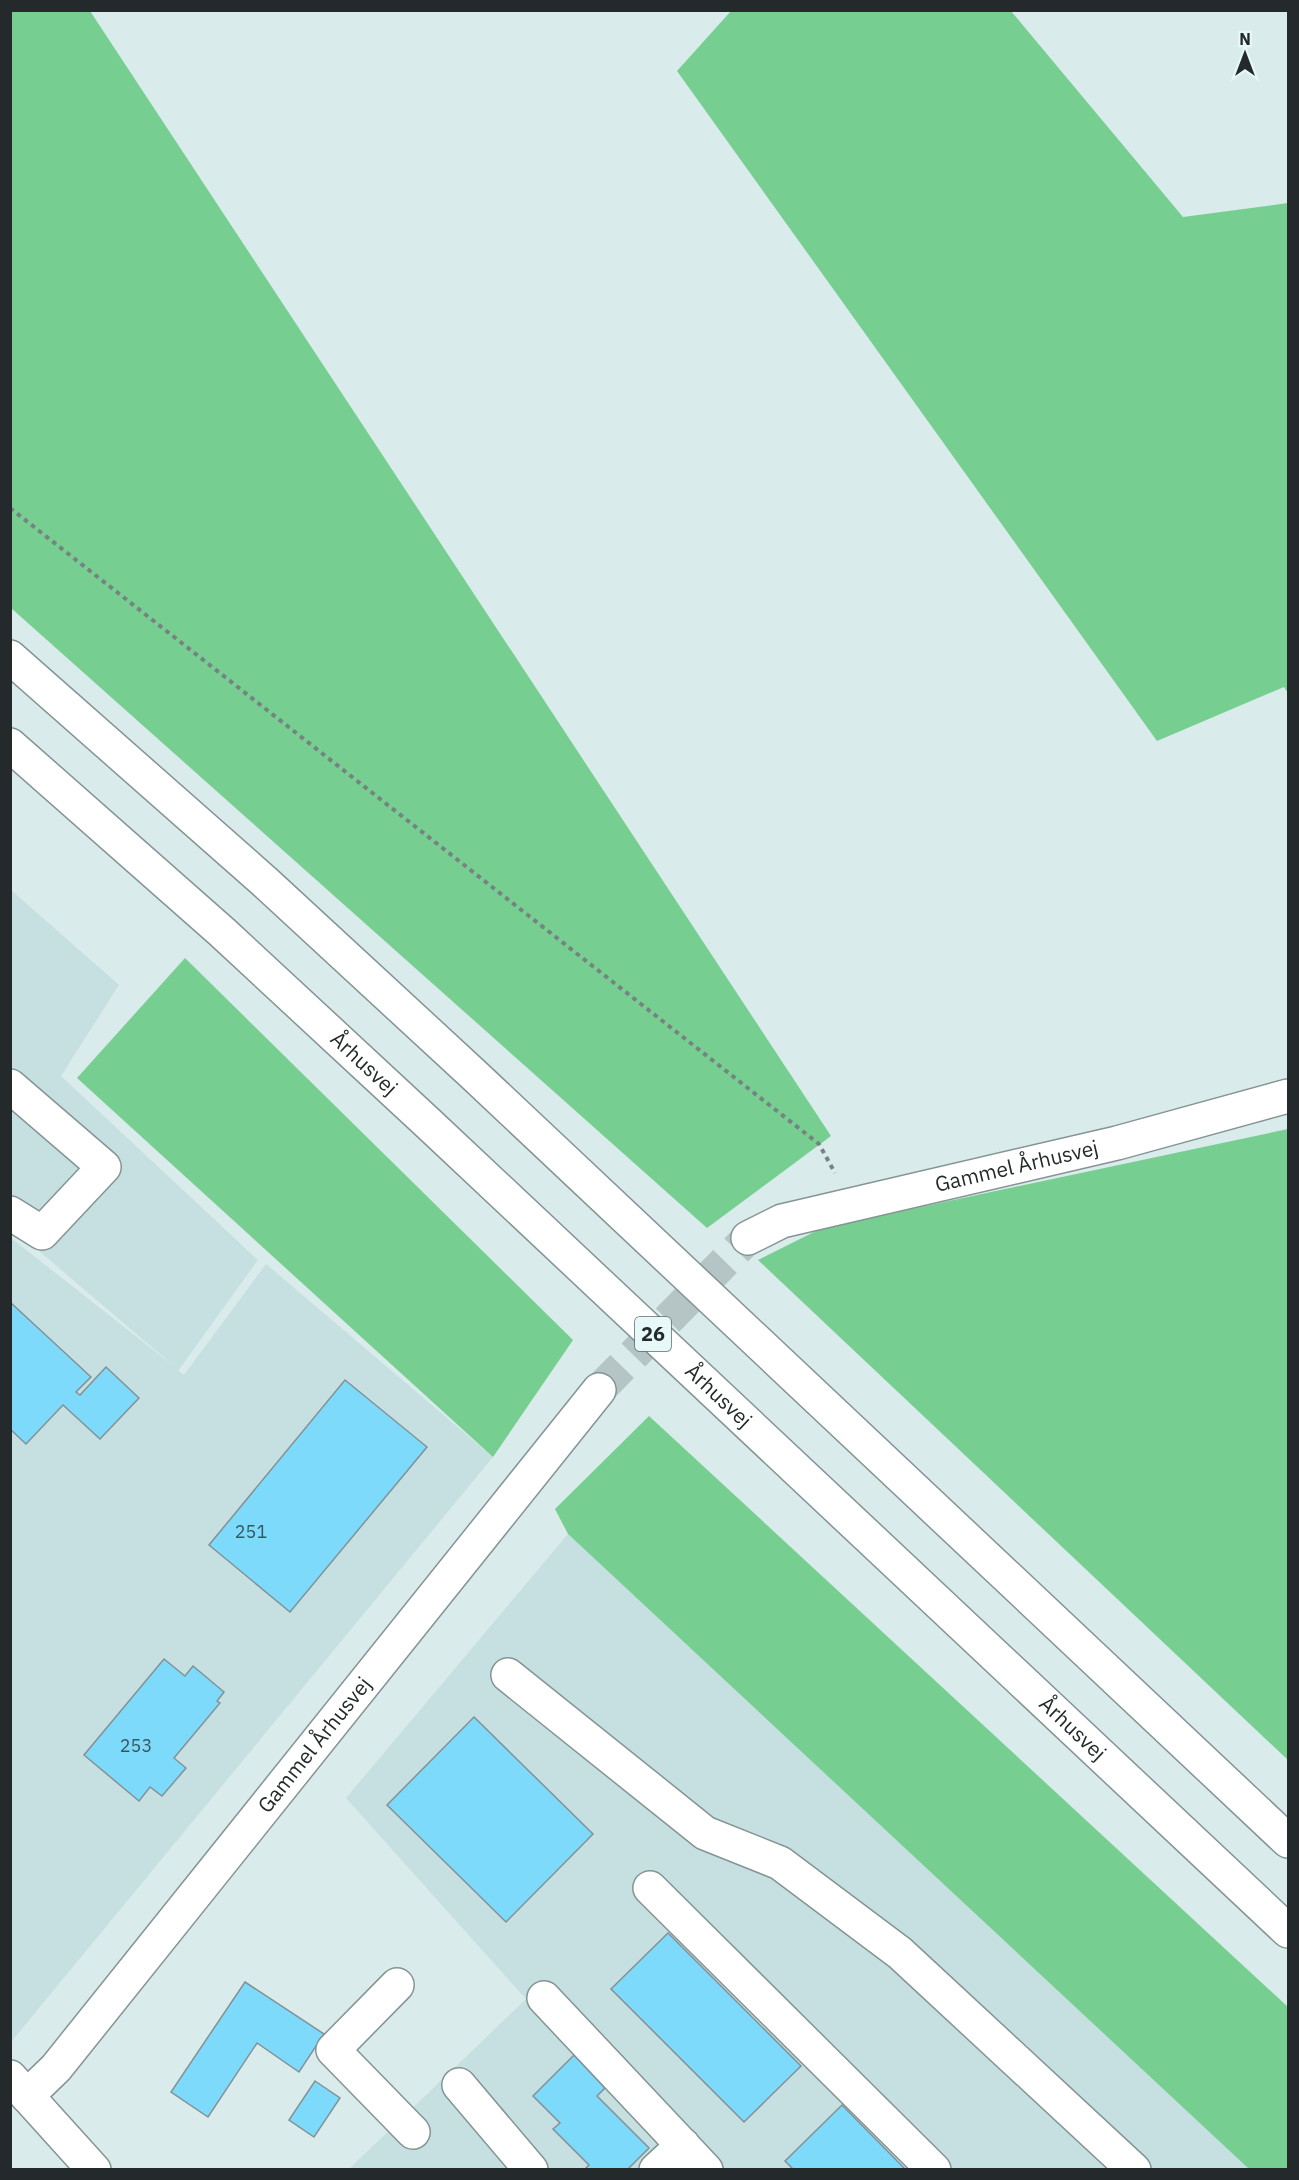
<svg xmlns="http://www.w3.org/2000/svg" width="1299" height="2180" font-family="'IBM Plex Sans',sans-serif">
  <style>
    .built { fill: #c6e0e1 }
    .forest { fill: #76cf91 }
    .building { fill: #7ddafb; stroke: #839196; stroke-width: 1.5 }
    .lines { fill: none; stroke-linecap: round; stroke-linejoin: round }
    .minor-tunnel { stroke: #b5c4c5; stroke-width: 33; stroke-dasharray: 33 16; stroke-linecap: butt }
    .minor-casing { stroke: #849494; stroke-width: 36 }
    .major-casing { stroke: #849494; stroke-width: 36 }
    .path { stroke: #778283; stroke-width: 4; stroke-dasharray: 4.5 4.5; stroke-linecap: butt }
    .minor { stroke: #fff; stroke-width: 33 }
    .major { stroke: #fff; stroke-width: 33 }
    .labels { text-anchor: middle; stroke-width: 5; stroke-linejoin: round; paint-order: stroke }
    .number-label { font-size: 18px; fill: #3a565f }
    .shield { fill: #e7f8f9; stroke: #5e6869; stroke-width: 1.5 }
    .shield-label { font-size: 20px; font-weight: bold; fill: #242a2b }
    .street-label { font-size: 21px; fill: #242a2b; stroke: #e7f8f9 }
  </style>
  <rect width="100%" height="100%" fill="#d9ebeb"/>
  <!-- built -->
  <g class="built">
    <path d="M 11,890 L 119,985 L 61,1076 L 258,1260 L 178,1371 L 184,1375 L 266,1264 L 493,1457 L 11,2042 L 11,1238 L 175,1367 L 11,1227 Z"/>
    <path d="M 568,1534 L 1249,2169 L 349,2169 L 526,1999 L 346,1798 Z"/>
  </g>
  <!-- forest -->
  <g class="forest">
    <path d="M 11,10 L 90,11 L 831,1136 L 707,1228 L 11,608 Z"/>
    <path d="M 731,11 L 1011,11 L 1183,217 L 1288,203 L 1288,693 L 1284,687 L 1157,741 L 677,71 Z"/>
    <path d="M 185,958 L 573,1340 L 493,1457 L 77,1078 Z"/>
    <path d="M 1288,1129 L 1288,1760 L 758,1260 L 822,1228 Z"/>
    <path d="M 649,1416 L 1288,2007 L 1288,2169 L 1249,2169 L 568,1534 L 555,1509 Z"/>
  </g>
  <!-- building -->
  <g class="building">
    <path d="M 10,1302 L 91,1377 L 76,1392 L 80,1395 L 106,1367 L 139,1398 L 100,1439 L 63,1405 L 26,1444 L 10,1429 Z"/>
    <path d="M 345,1380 L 427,1447 L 290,1612 L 209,1545 Z"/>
    <path d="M 164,1659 L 185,1676 L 193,1666 L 224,1692 L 217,1701 L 220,1703 L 174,1758 L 186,1768 L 162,1796 L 150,1787 L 139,1801 L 84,1755 Z"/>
    <path d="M 474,1717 L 593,1834 L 506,1922 L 387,1805 Z"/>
    <path d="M 668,1933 L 801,2066 L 744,2122 L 611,1989 Z"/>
    <path d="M 245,1982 L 324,2034 L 299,2072 L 257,2043 L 208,2117 L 171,2092 Z"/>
    <path d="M 574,2055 L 605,2088 L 597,2096 L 649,2148 L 627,2170 L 584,2170 L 589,2165 L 553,2129 L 560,2123 L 533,2096 Z"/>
    <path d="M 315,2081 L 340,2098 L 314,2137 L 289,2120 Z"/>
    <path d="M 842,2105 L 906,2170 L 794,2170 L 785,2161 Z"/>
  </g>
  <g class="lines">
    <!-- minor-tunnel -->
    <path class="minor-tunnel" d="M 599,1390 L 748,1238"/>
    <!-- minor casing -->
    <g class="minor-casing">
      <g id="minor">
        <path d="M 10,1086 L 104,1167 L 42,1233 L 10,1213"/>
        <path id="s1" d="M 748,1238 L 782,1221 L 1117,1143 L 1288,1096"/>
        <path d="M 508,1675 L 705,1833 L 780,1863 L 900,1953 L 1134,2170"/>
        <path d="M 650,1888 L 934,2170"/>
        <path d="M 397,1985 L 333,2050 L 413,2132"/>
        <path d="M 544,1998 L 706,2170"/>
        <path d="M 10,2077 L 94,2170"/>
        <path d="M 459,2085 L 531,2170"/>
        <path id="s2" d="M 27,2096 L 56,2068 L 599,1390"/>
        <path d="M 656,2170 L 683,2145"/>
      </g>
    </g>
    <!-- major casing -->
    <g class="major-casing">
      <g id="major">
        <path d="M 10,657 L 265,882 L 473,1074 L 1288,1841"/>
        <path id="s3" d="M 10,745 L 222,932 L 429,1124 L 1288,1931"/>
      </g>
    </g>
    <!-- path -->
    <path class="path" d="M 10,508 L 819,1144 L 835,1173"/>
    <!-- minor -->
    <use href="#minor" class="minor"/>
    <!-- major -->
    <use href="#major" class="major"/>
  </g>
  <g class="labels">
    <!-- number labels -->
    <g class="number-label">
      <text x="251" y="1538">251</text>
      <text x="136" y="1752">253</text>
    </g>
    <!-- shield labels -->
    <rect class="shield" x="635" y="1317" width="36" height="34" rx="4.5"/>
    <g class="shield-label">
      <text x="653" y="1341">26</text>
    </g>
    <!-- street labels -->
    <g class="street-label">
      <text dy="7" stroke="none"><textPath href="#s3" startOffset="476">Århusvej</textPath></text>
      <text dy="7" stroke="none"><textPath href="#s1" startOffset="279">Gammel Århusvej</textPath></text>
      <text dy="7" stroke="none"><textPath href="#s3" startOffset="962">Århusvej</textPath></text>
      <text dy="7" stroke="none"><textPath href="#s3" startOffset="1448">Århusvej</textPath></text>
      <text dy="7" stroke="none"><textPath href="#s2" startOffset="454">Gammel Århusvej</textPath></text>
    </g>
  </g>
  <!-- border -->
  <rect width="1299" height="2180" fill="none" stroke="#242a2b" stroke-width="24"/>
  <!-- north arrow -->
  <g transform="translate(1245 54)" stroke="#e7f8f9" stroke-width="4.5" paint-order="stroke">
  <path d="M0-4.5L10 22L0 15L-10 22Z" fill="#242a2b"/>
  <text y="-9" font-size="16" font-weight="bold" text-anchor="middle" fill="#242a2b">N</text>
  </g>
</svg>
